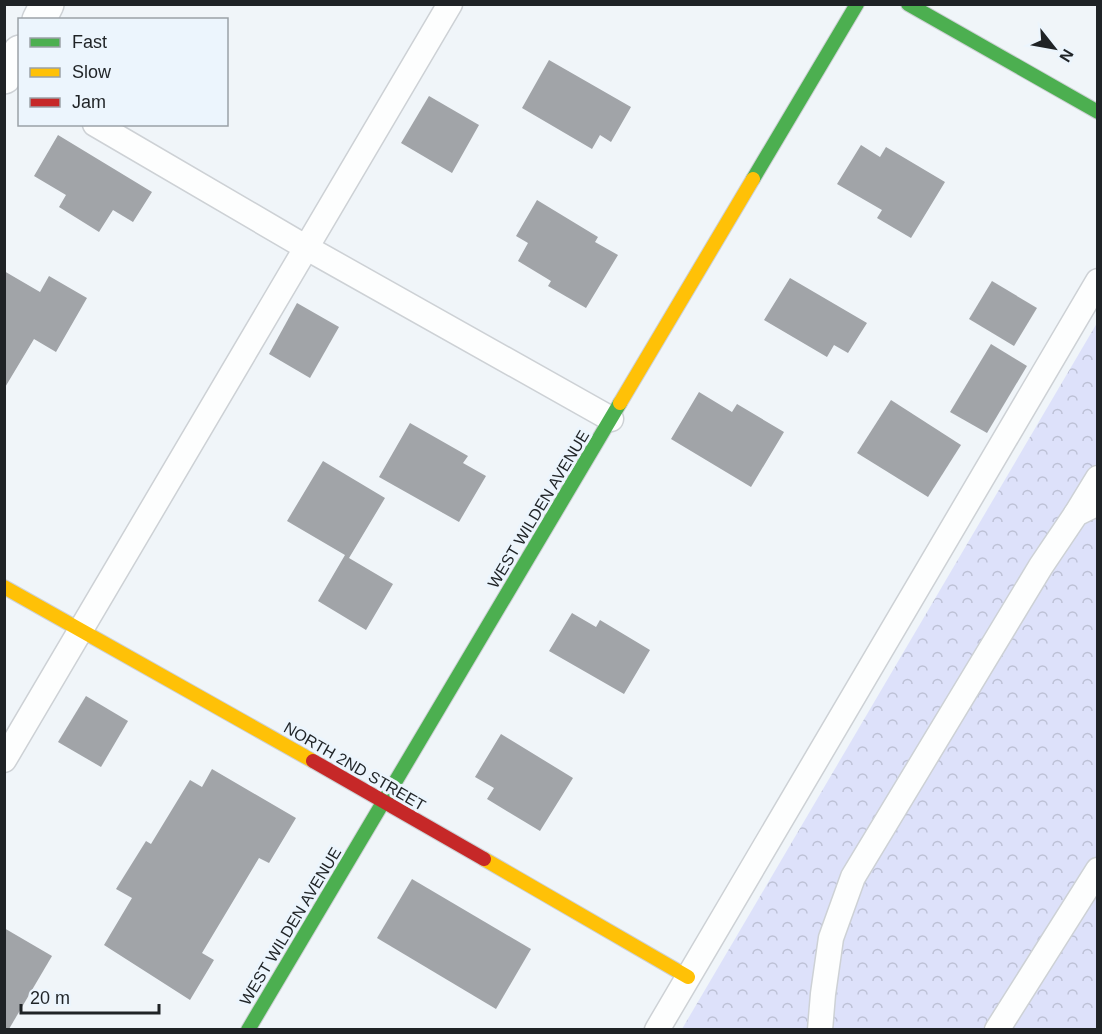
<svg xmlns="http://www.w3.org/2000/svg" width="1102" height="1034" font-family="Helvetica,sans-serif">
  <style>
    .park { fill: url(#park-crowns) }
    .building { fill: #a1a4a8 }
    .lines { fill: none; stroke-linecap: round; stroke-linejoin: round }
    .lane-casing { stroke: #cdd1d5; stroke-width: 27 }
    .street-casing { stroke: #cdd1d5; stroke-width: 36 }
    .fast-casing { stroke: #cdd1d5; stroke-width: 16 }
    .slow-casing { stroke: #cdd1d5; stroke-width: 16 }
    .jam-casing { stroke: #cdd1d5; stroke-width: 16 }
    .lane { stroke: #fdfefe; stroke-width: 24 }
    .street { stroke: #fdfefe; stroke-width: 33 }
    .fast { stroke: #4caf50; stroke-width: 14 }
    .slow { stroke: #ffc107; stroke-width: 14 }
    .jam { stroke: #c62828; stroke-width: 14 }
    .labels { text-anchor: middle; stroke-width: 6; stroke-linejoin: round; paint-order: stroke }
    .street-label { font-size: 16px; fill: #1f2326; stroke: #ecf5fd }
  </style>
  <defs>
    <pattern id="park-crowns" width="20" height="18" patternUnits="userSpaceOnUse" patternTransform="scale(1.5)"><rect width="20" height="18" fill="#dde1fa"/><path d="M2 6a3 3 0 1 1 6 0M12 15a3 3 0 1 1 6 0" fill="none" stroke="#bdc1d6"/></pattern>
  </defs>
  <rect width="100%" height="100%" fill="#f0f5f9"/>
  <!-- park -->
  <path class="park" d="M 1097,323 L 1097,1029 L 682,1029 Z"/>
  <!-- building -->
  <g class="building">
    <path d="M 549,60 L 631,107 L 611,142 L 600,135 L 592,149 L 522,108 Z"/>
    <path d="M 429,96 L 479,125 L 452,173 L 401,143 Z"/>
    <path d="M 58,135 L 152,192 L 133,222 L 113,210 L 99,232 L 59,207 L 66,195 L 34,176 Z"/>
    <path d="M 861,145 L 880,157 L 886,147 L 945,182 L 911,238 L 877,218 L 882,210 L 837,184 Z"/>
    <path d="M 537,200 L 598,237 L 595,242 L 618,255 L 586,308 L 548,286 L 551,281 L 518,261 L 528,243 L 516,236 Z"/>
    <path d="M 4,271 L 40,292 L 49,276 L 87,298 L 56,352 L 34,339 L 4,389 Z"/>
    <path d="M 790,278 L 867,323 L 848,353 L 834,345 L 827,357 L 764,320 Z"/>
    <path d="M 992,281 L 1037,308 L 1014,346 L 969,319 Z"/>
    <path d="M 297,303 L 339,327 L 310,378 L 269,354 Z"/>
    <path d="M 991,344 L 1027,366 L 987,433 L 950,412 Z"/>
    <path d="M 699,392 L 732,412 L 737,404 L 784,432 L 751,487 L 671,439 Z"/>
    <path d="M 891,400 L 961,445 L 928,497 L 857,453 Z"/>
    <path d="M 410,423 L 468,456 L 463,463 L 486,476 L 459,522 L 379,477 Z"/>
    <path d="M 323,461 L 385,498 L 349,558 L 393,584 L 366,630 L 318,601 L 345,555 L 287,521 Z"/>
    <path d="M 572,613 L 596,627 L 600,620 L 650,650 L 624,694 L 549,651 Z"/>
    <path d="M 86,696 L 128,721 L 101,767 L 58,742 Z"/>
    <path d="M 501,734 L 573,778 L 540,831 L 487,799 L 494,788 L 475,777 Z"/>
    <path d="M 212,769 L 296,818 L 269,863 L 259,858 L 202,953 L 214,960 L 190,1000 L 104,945 L 132,898 L 116,889 L 146,841 L 151,844 L 190,780 L 202,787 Z"/>
    <path d="M 412,879 L 531,949 L 496,1009 L 377,938 Z"/>
    <path d="M 4,928 L 52,956 L 9,1029 L 4,1029 Z"/>
  </g>
  <g class="lines">
    <!-- lane casing -->
    <g class="lane-casing">
      <g id="lane">
        <path d="M 95,124 L 307,248 L 611,419"/>
        <path d="M 1076,514 L 1098,478"/>
        <path d="M 4,760 L 450,4"/>
        <path d="M 657,1030 L 1098,281"/>
        <path d="M 820,1030 L 823,994 L 831,938 L 853,877 L 1041,566 L 1076,514 L 1098,503"/>
        <path d="M 997,1030 L 1098,870"/>
      </g>
    </g>
    <!-- street casing -->
    <g class="street-casing">
      <g id="street">
        <path d="M 39,20 L 47,4"/>
        <path d="M 4,77 L 20,52"/>
      </g>
    </g>
    <!-- fast casing -->
    <g class="fast-casing">
      <g id="fast">
        <path d="M 908,4 L 1098,112"/>
        <path d="M 753,179 L 857,4"/>
        <path d="M 248,1030 L 620,403"/>
      </g>
    </g>
    <!-- slow casing -->
    <g class="slow-casing">
      <g id="slow">
        <path d="M 620,403 L 753,179"/>
        <path d="M 4,587 L 313,761"/>
        <path d="M 484,859 L 688,977"/>
      </g>
    </g>
    <!-- jam casing -->
    <g class="jam-casing">
      <path id="jam" d="M 313,761 L 484,859"/>
    </g>
    <!-- lane -->
    <use href="#lane" class="lane"/>
    <!-- street -->
    <use href="#street" class="street"/>
    <!-- fast -->
    <use href="#fast" class="fast"/>
    <!-- slow -->
    <use href="#slow" class="slow"/>
    <!-- jam -->
    <use href="#jam" class="jam"/>
  </g>
  <g class="labels">
    <!-- street labels -->
    <g class="street-label">
      <text transform="translate(538 509) rotate(-59)" y="6">WEST WILDEN AVENUE</text>
      <text transform="translate(355 766) rotate(30)" y="6">NORTH 2ND STREET</text>
      <text transform="translate(290 926) rotate(-59)" y="6">WEST WILDEN AVENUE</text>
    </g>
  </g>
  <!-- border -->
  <rect width="1102" height="1034" fill="none" stroke="#1f2326" stroke-width="12"/>
  <!-- legend -->
  <rect x="18" y="18" width="210" height="108" fill="#ecf5fd" stroke="#9aa1a7" stroke-width="1.5"/>
  <rect x="30" y="38" width="30" height="9" fill="#4caf50" stroke="#9aa1a7" stroke-width="1.5"/>
  <text x="72" y="48" font-size="18" fill="#1f2326">Fast</text>
  <rect x="30" y="68" width="30" height="9" fill="#ffc107" stroke="#9aa1a7" stroke-width="1.5"/>
  <text x="72" y="78" font-size="18" fill="#1f2326">Slow</text>
  <rect x="30" y="98" width="30" height="9" fill="#c62828" stroke="#9aa1a7" stroke-width="1.5"/>
  <text x="72" y="108" font-size="18" fill="#1f2326">Jam</text>
  <!-- north arrow -->
  <g transform="translate(1054 48) rotate(121)" stroke="#ecf5fd" stroke-width="4.5" paint-order="stroke">
  <path d="M0-4.5L10 22L0 15L-10 22Z" fill="#1f2326"/>
  <text y="-9" font-size="16" font-weight="bold" text-anchor="middle" fill="#1f2326">N</text>
  </g>
  <!-- scale -->
  <path d="M21 1004v9h138v-9" fill="none" stroke="#1f2326" stroke-width="3"/>
  <text x="30" y="1004" font-size="18" fill="#1f2326" stroke="#ecf5fd" stroke-width="4.5" paint-order="stroke">20 m</text>
</svg>
